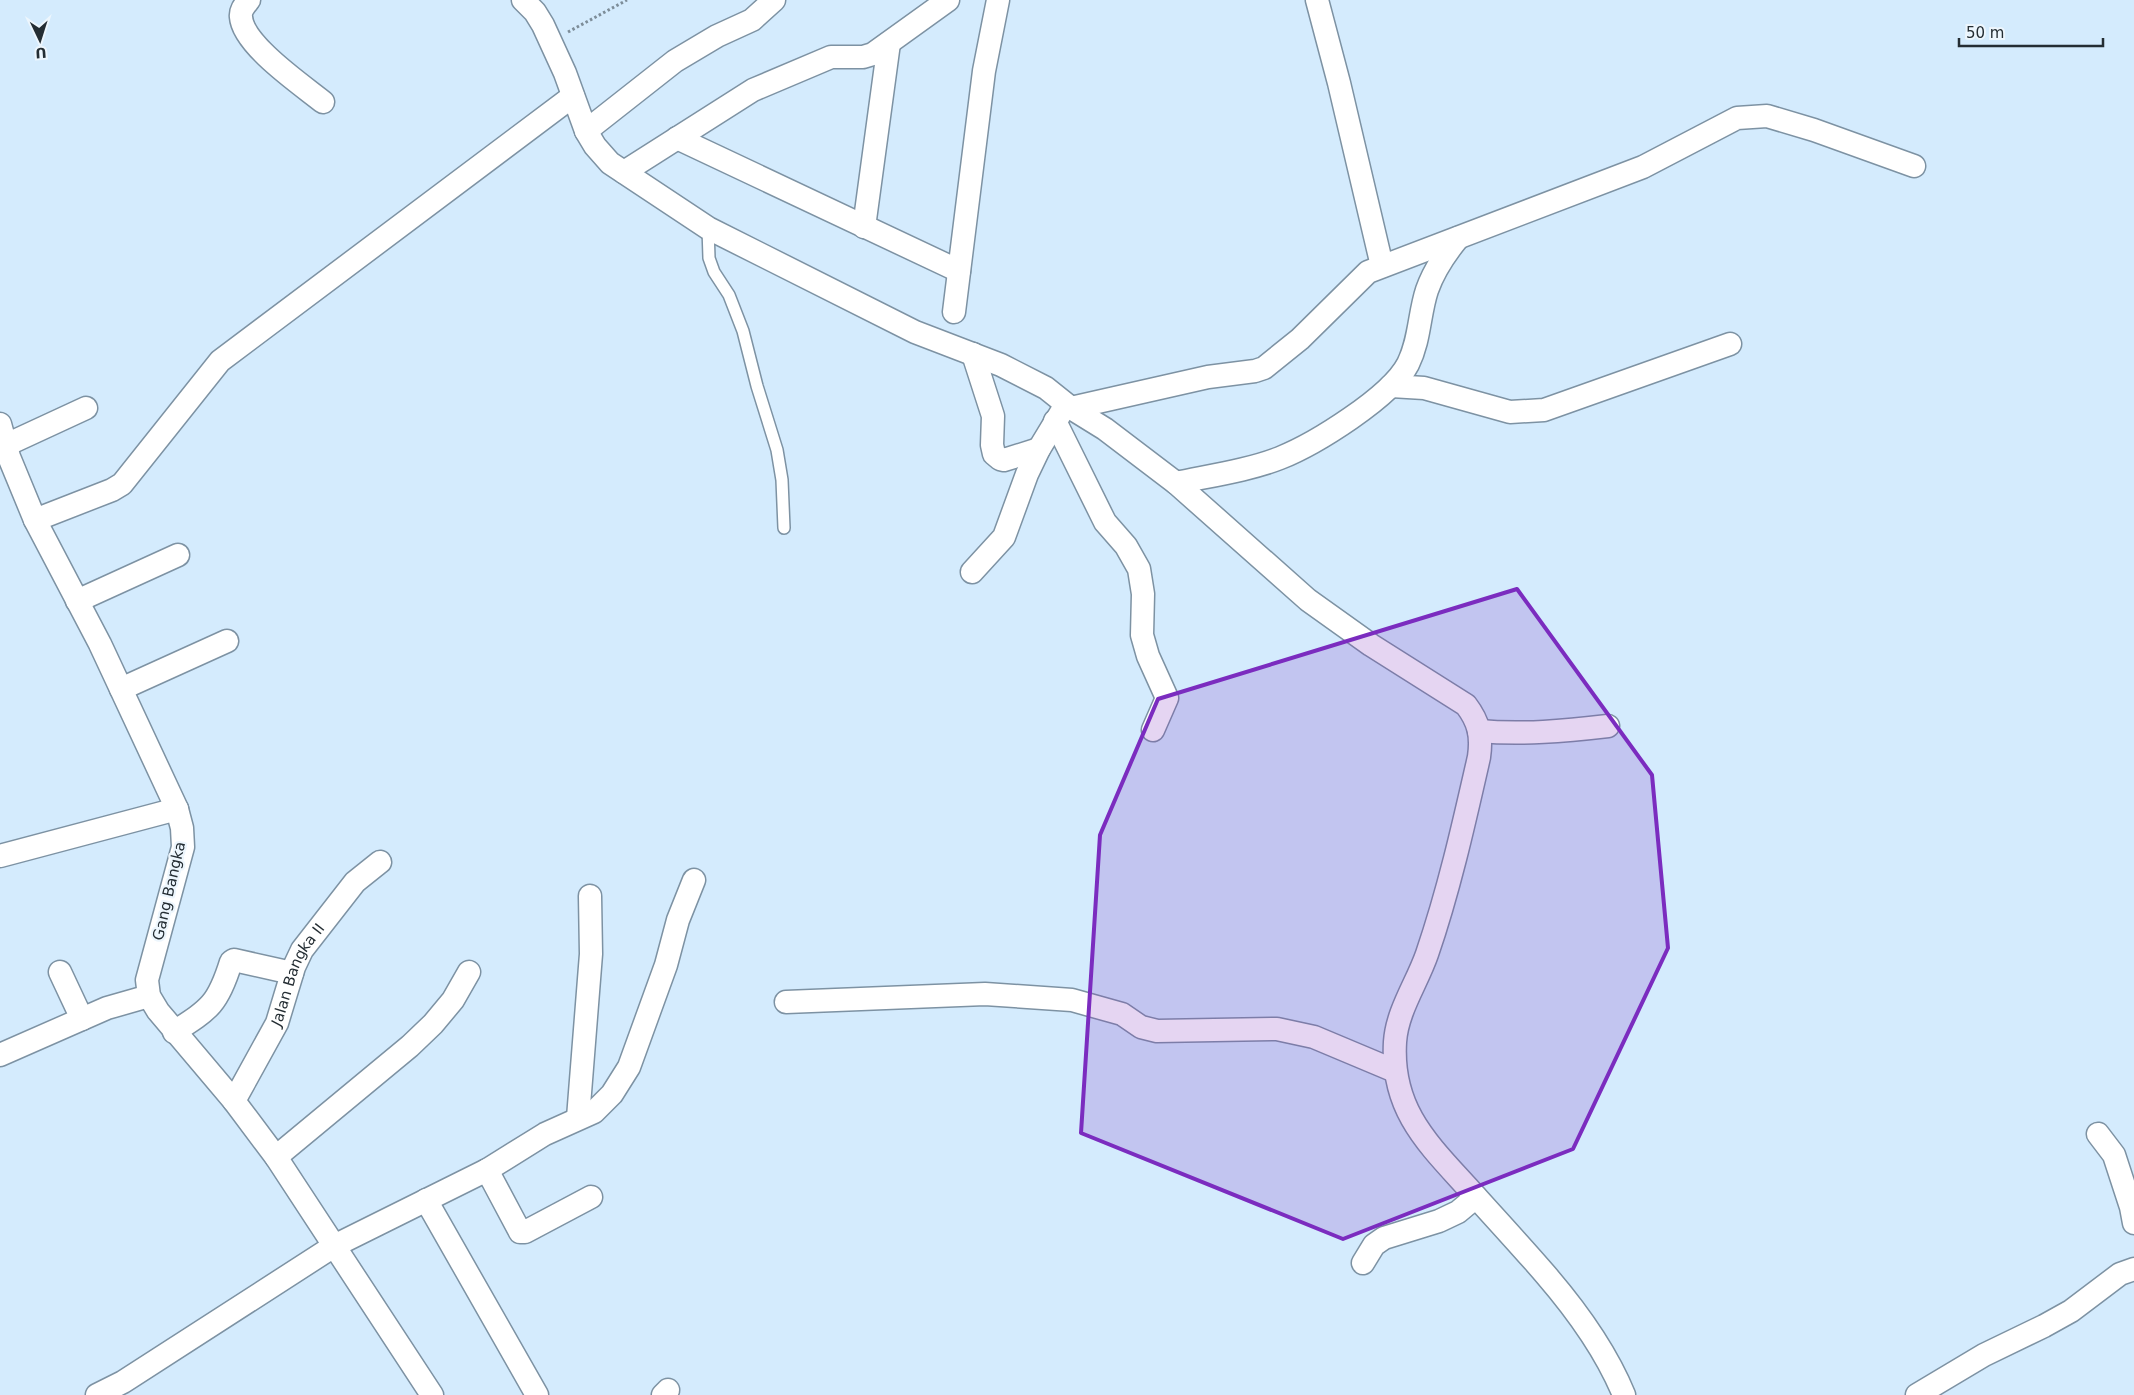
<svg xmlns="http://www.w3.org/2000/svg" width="2134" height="1395" font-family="'DejaVu Sans',sans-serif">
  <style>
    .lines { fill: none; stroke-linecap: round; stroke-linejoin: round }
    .service-casing { stroke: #7d92a3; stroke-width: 14 }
    .minor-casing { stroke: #7d92a3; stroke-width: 25 }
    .path { stroke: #7d8d99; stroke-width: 3; stroke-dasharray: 2.5 2.5; stroke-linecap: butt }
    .service { stroke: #fff; stroke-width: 11 }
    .minor { stroke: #fff; stroke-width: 22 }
    .marked { fill: #7b2cbf; fill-opacity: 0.2; stroke: #7b2cbf; stroke-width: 4; stroke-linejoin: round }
    .labels { text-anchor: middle; stroke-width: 4.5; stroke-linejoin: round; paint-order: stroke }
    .street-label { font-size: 15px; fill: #242d33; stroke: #edf6fd }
  </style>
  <rect width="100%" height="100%" fill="#d4ebfd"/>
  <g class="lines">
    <!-- service casing -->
    <g class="service-casing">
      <path id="service" d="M 708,228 L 709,258 L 714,272 L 729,295 L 743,331 L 757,386 L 777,450 L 782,480 L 784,528"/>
    </g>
    <!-- minor casing -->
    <g class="minor-casing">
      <g id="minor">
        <path d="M 249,0 C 245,5 240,10 241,17 C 243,45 302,85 323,102"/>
        <path d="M 523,0 L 535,12 L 543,25 L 565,73 L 586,131 L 595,146 L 610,163 L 708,228 L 915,332 L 1001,365 L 1046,388 L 1071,408 L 1105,429 L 1176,483 L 1308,600 L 1371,645 L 1466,705 C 1479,722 1482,736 1479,757 C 1464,823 1449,890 1427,954 C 1417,983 1397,1011 1395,1042 C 1391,1109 1427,1143 1468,1188 C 1494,1217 1521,1246 1546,1275 C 1577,1311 1606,1351 1624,1395"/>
        <path d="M 1317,0 L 1339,83 L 1382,266"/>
        <path d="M 586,131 L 675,61 L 717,36 L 752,20 L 774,0"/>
        <path d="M 677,138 L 959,271"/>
        <path d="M 624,172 L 753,90 L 831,57 L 863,57 L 873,54 L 948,0"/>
        <path d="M 864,227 L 889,43"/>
        <path d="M 954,312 L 984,71 L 998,0"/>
        <path d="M 973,354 L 993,416 L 992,445 L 994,454 L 1000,459 L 1004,460 L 1039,449"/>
        <path d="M 1391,386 L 1424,388 L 1510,412 L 1544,410 L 1730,344"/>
        <path d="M 1071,408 L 1208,377 L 1255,371 L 1264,368 L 1300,339 L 1368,272 L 1643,167 L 1737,118 L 1767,116 L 1814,130 L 1914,166"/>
        <path d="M 1055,421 L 1105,522 L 1126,546 L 1139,569 L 1143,594 L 1142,635 L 1148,656 L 1167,698 L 1153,730"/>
        <path d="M 0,424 L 9,457 L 35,520 L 100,644 L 177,809 L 182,828 L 183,847 L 147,980 L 149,996 L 158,1011 L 234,1101 L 276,1157 L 432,1395"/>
        <path d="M 6,445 L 86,408"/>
        <path d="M 1176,483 C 1209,476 1250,470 1280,458 C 1315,444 1391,397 1408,364 C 1420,340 1419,314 1427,290 C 1434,270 1445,254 1458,238"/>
        <path d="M 35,520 L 112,490 L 122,484 L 220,361 L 573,96"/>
        <path d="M 972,572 L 1004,537 L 1027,474 L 1039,449 L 1062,411"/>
        <path d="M 77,601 L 178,555"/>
        <path d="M 121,689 L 227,641"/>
        <path d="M 1479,731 C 1522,735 1565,731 1608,726"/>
        <path d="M 0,856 L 177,809"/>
        <path d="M 60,972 L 82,1019"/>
        <path d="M 786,1002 L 985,994 L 1072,1000 L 1122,1014 L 1141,1027 L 1157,1031 L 1277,1029 L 1314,1037 L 1395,1071"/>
        <path d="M 174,1032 C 210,1009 218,1004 231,962 L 234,960 L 292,973"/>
        <path d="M 0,1055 L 107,1008 L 149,996"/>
        <path id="s1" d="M 234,1101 L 277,1023 L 294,967 L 302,950 L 355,882 L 380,862"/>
        <path d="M 578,1118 L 591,954 L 590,896"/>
        <path d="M 2098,1134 L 2114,1155 L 2131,1207 L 2134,1223"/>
        <path d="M 276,1157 L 410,1046 L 433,1024 L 453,1000 L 469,972"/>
        <path d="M 487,1170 L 520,1232 L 525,1232 L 591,1197"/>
        <path d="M 426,1200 L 537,1395"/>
        <path d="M 1363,1263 L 1374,1245 L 1384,1238 L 1439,1221 L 1458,1212 L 1476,1197"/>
        <path d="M 97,1395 L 123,1382 L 334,1246 L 487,1170 L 545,1134 L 594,1112 L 612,1094 L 629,1067 L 666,965 L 678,920 L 694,880"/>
        <path d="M 663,1395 L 668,1390"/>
        <path d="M 1917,1395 L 1984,1355 L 2044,1326 L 2071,1311 L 2120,1274 L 2134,1269"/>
      </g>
    </g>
    <!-- path -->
    <path class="path" d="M 568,32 L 627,0"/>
    <!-- service -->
    <use href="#service" class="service"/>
    <!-- minor -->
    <use href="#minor" class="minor"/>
  </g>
  <!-- marked area -->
  <path class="marked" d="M 1517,589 L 1652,775 L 1668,948 L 1573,1149 L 1343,1239 L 1081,1133 L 1100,835 L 1158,699 Z"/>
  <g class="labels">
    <!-- street labels -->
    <g class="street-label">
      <text transform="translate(169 891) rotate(-77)" y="5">Gang Bangka</text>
      <text dy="5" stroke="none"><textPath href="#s1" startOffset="142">Jalan Bangka II</textPath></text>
    </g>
  </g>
  <!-- north arrow -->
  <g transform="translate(40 40) rotate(176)" stroke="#edf6fd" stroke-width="4" paint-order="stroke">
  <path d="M0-4L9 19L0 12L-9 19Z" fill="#242d33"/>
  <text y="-8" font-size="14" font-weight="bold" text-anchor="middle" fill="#242d33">U</text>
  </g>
  <!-- scale -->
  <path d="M1959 38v8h144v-8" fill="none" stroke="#242d33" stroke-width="2.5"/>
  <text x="1966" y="38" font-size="15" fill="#242d33" stroke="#edf6fd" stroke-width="4" paint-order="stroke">50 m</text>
</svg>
